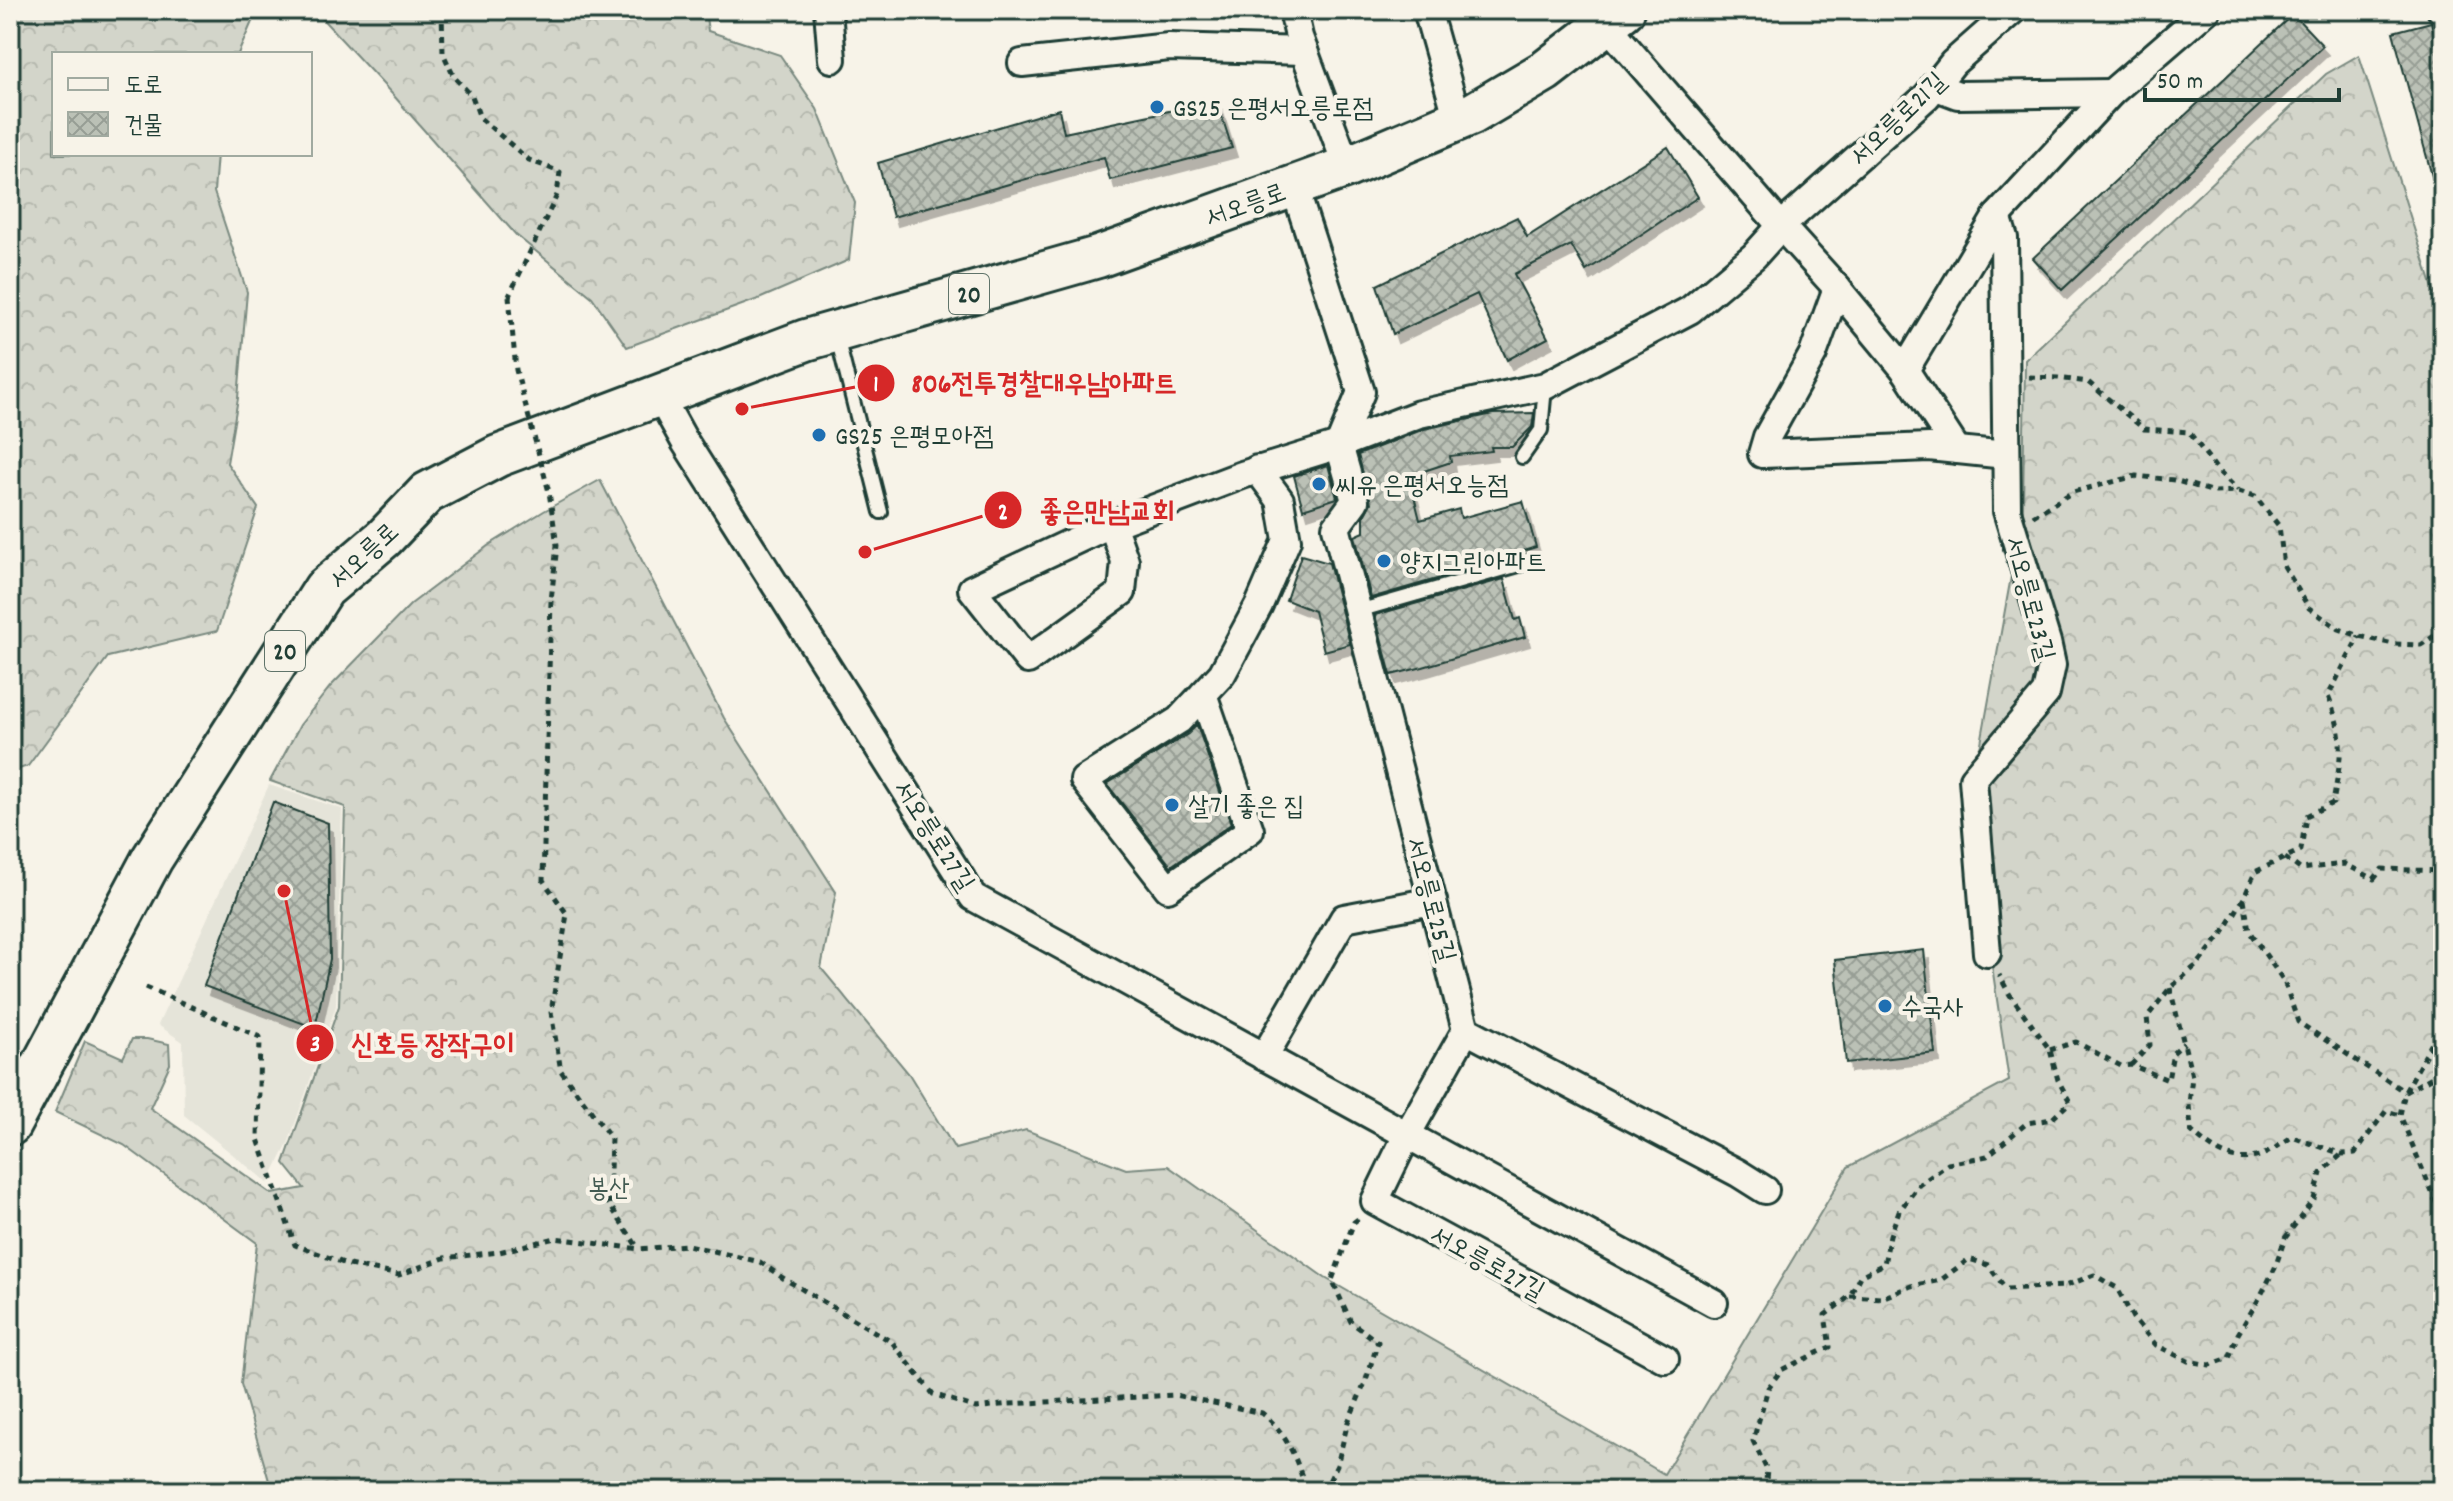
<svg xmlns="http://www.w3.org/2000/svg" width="2453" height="1501" font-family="Dekko,'Poor Story',sans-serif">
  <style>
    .built { fill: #e5e4d9 }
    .forest { fill: url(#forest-crowns); stroke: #79897f; stroke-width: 2 }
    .building { fill: url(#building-cross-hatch); stroke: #1f3d34; stroke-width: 2; filter: url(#shadow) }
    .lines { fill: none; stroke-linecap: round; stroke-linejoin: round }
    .service-casing { stroke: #1f3d34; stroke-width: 18 }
    .minor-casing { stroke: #1f3d34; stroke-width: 32 }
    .primary-casing { stroke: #1f3d34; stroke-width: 46 }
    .path { stroke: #1f3d34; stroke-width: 5; stroke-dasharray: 6 6; stroke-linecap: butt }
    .service { stroke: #f7f3e8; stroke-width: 12 }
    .minor { stroke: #f7f3e8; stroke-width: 26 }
    .primary { stroke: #f7f3e8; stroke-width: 40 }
    .path-bridge { stroke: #1f3d34; stroke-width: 5; stroke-dasharray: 6 6; stroke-linecap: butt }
    .poi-dot { fill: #1f6fb2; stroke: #f7f3e8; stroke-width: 3 }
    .labels { text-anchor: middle; stroke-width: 8; stroke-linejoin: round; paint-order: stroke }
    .shield { fill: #f7f3e8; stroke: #60746a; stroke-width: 2 }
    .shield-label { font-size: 24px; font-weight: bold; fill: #1f3d34 }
    .poi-label { font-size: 26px; fill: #1f3d34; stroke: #f7f3e8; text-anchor: start }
    .street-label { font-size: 26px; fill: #1f3d34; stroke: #f7f3e8 }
    .park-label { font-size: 26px; fill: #435b52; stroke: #f7f3e8 }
    .leader { fill: none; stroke: #d62828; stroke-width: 3 }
    .callout-dot { fill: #d62828; stroke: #f7f3e8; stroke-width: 3 }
    .mark-label { font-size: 24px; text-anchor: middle; font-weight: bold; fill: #fff }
    .callout-label { font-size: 28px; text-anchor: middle; font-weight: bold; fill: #d62828; stroke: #f7f3e8; stroke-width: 8; stroke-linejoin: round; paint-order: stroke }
  </style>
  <defs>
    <pattern id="forest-crowns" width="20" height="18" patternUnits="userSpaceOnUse" patternTransform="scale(2)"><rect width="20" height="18" fill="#d3d5ca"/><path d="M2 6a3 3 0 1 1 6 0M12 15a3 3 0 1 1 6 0" fill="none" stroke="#b5b8ae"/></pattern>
    <pattern id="building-cross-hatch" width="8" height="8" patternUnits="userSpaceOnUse" patternTransform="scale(2)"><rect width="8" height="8" fill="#bbc1b6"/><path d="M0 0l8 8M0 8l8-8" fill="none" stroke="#979e95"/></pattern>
    <filter id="shadow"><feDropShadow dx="5" dy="9" stdDeviation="0" flood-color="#0004"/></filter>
  </defs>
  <rect width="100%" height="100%" fill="#f7f3e8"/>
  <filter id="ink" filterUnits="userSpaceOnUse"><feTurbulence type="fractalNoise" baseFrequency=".0125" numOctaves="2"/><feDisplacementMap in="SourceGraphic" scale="16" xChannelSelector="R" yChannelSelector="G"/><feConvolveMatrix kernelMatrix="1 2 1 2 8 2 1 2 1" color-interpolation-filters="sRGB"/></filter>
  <g filter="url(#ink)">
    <!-- built -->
    <path class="built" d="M 269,785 L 342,809 L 336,1006 L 288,1144 L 268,1183 L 184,1115 L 183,1042 L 158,1025 Z"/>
    <!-- forest -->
    <g class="forest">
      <path d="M 10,10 L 298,10 L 254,17 L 238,54 L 54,54 L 54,154 L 217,154 L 214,192 L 247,292 L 238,398 L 227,463 L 258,508 L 217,631 L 108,657 L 28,766 L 10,772 Z"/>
      <path d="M 314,10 L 705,10 L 708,31 L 780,55 L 817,109 L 855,203 L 849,260 L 761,298 L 627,347 L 592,297 L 516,235 L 394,96 Z"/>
      <path d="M 2359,55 L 2443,320 L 2443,1491 L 274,1491 L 270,1484 L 241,1384 L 257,1243 L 124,1145 L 55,1112 L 85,1041 L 123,1058 L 132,1039 L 147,1039 L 169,1044 L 170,1064 L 150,1108 L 272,1194 L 304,1188 L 284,1163 L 339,1006 L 345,807 L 270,781 L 300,725 L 330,687 L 411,604 L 489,545 L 544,511 L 600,480 L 724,718 L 836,892 L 821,968 L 909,1074 L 955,1149 L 1026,1130 L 1126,1169 L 1168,1166 L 1325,1278 L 1664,1474 L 1848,1167 L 2009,1081 L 1969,810 L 2023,510 L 2025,360 L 2326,74 Z"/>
    </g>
    <!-- building -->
    <g class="building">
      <path d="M 2293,14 L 2323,46 L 2062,290 L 2033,258 Z"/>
      <path d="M 2431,22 L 2443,66 L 2443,190 L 2436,191 L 2393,32 Z"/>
      <path d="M 1217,101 L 1232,148 L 1110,180 L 1104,157 L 893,217 L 878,163 L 1059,109 L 1064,133 Z"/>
      <path d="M 1668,147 L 1698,197 L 1586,271 L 1571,245 L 1514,274 L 1548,338 L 1507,360 L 1477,294 L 1393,334 L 1377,285 L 1517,217 L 1527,237 Z"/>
      <path d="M 1534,413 L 1532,427 L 1512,447 L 1491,447 L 1492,451 L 1450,456 L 1451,462 L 1409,476 L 1420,520 L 1459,509 L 1461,518 L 1523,501 L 1536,547 L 1498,559 L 1499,561 L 1371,598 L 1355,536 L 1364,532 L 1364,516 L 1371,503 L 1358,455 L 1424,429 L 1493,414 Z"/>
      <path d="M 1328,465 L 1337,498 L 1303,509 L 1294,476 Z"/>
      <path d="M 1301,555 L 1329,563 L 1350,644 L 1324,651 L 1314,611 L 1286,600 Z"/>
      <path d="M 1504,579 L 1515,620 L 1520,618 L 1525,637 L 1423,667 L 1391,675 L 1375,615 Z"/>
      <path d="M 1197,725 L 1231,824 L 1171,866 L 1107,784 L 1188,734 Z"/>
      <path d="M 273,802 L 328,823 L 330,959 L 315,1028 L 204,986 Z"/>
      <path d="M 1924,950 L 1935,1053 L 1846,1063 L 1835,960 Z"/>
    </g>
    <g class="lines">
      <!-- service casing -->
      <g class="service-casing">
        <g id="service">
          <path d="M 837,337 L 881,512"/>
          <path d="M 1522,457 L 1541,430 L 1545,387"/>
          <path d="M 1358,611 L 1533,561"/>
        </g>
      </g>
      <!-- minor casing -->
      <g class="minor-casing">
        <g id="minor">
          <path d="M 828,10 L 832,59"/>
          <path d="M 1293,10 L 1299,37 L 1347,167"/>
          <path d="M 1427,10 L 1458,120"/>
          <path d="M 2441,10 L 2443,11"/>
          <path d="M 1606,24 L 1781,226 L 1837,288 L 1905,370 L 1957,450"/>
          <path d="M 1022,63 L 1169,47 L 1304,51"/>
          <path d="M 1934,86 L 1958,95 L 2111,93"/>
          <path d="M 1294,186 L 1361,392 L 1339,445 L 1355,501 L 1336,527 L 1466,1030 L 1738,1173 L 1765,1190"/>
          <path d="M 1837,288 L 1813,354 L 1767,437 L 1762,454 L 1929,447 L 2006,455"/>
          <path d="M 1905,370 L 1997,216 L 2111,93 L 2207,10"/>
          <path d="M 659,395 L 685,442 L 973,897 L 1714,1303"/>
          <path d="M 1112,524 L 1125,561 L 1122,592 L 1028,660 L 972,589 L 1100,529 L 1242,475 L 1339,445 L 1419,414 L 1545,386 L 1690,310 L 1754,256 L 1781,226 L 1927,96 L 1953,63 L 2013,10"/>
          <path d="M 1203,694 L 1250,830 L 1168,888 L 1084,780 L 1179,720 L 1222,674 L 1259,605 L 1287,540 L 1280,500 L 1257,469"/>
          <path d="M 1987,953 L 1973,779 L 2046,693 L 2052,665 L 2047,642 L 2007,511 L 2004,238 L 1997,216"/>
          <path d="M 1466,1030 L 1407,1135 L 1375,1201 L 1665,1359"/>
          <path d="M 1264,1057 L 1344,918 L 1433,901"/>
        </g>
      </g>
      <!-- primary casing -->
      <g class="primary-casing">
        <path id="primary" d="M 10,1125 L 152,859 L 324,589 L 384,538 L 427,493 L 498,456 L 806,340 L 1098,257 L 1347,167 L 1472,114 L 1545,71 L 1624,10"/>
      </g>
      <!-- path -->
      <g class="path">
        <path d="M 442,10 L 443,53 L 454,77 L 472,96 L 480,118 L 529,160 L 560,172 L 557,195 L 509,296"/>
        <path d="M 2029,377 L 2058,378 L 2088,382 L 2144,429 L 2189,432 L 2218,471 L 2238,490"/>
        <path d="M 2033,516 L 2073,492 L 2136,476 L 2174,480 L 2214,492 L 2239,491 L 2255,496 L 2279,526 L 2284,566 L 2309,608 L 2339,629 L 2359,636 L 2393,644 L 2421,645 L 2443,630"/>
        <path d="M 551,601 L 543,880 L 567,914 L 551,1012 L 561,1071 L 611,1138 L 609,1204 L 638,1248"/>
        <path d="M 2285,858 L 2300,869 L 2345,864 L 2374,879 L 2382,869 L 2442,871 L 2443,873"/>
        <path d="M 2244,899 L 2249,931 L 2284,981 L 2298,1022 L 2405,1092"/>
        <path d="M 146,987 L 260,1037 L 258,1139 L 295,1245 L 349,1265 L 399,1275 L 444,1258 L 499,1252 L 555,1238 L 639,1249 L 688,1245 L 760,1262 L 783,1278 L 892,1342 L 933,1394 L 976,1408 L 1009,1404 L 1175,1395 L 1262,1413 C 1287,1433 1298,1461 1306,1491"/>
        <path d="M 2170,988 L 2192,1076 L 2189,1104 L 2191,1131 C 2210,1148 2232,1165 2259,1156 C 2270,1153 2282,1143 2292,1137 L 2342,1154 L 2355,1153 L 2386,1111 L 2400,1115"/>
        <path d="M 2443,1023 L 2405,1092 L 2400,1115 L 2443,1219"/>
        <path d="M 2050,1050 L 2076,1042 L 2121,1066 L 2131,1065 L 2168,1080 L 2173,1053 L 2184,1043"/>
        <path d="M 2131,1065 L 2150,1045 L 2147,1017 L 2170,988 L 2198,964 L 2223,933 L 2244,898 L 2255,872 L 2301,850 L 2306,816 L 2333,803 C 2341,757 2346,741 2328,696 L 2359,636"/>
        <path d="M 2405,1092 L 2443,1071"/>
        <path d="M 1850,1296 L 1882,1298 L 1911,1286 L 1941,1280 L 1969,1259 L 1988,1265 L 2006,1289 L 2065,1286 L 2094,1275 L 2117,1288 L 2133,1318 L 2156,1345 L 2188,1361 L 2210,1365 L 2229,1358 L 2238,1334 L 2260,1297 L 2275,1268 L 2285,1238 L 2314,1199 L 2321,1173 L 2342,1154"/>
        <path d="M 2443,1313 L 2437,1326 L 2443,1327"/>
        <path d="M 1324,1491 L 1337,1465 L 1348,1422 L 1365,1383 L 1378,1342 L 1351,1322 L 1332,1280 L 1354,1222 L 1358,1219"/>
        <path d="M 1765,1491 L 1767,1470 L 1753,1441 L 1768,1388 L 1781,1370 L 1830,1347 L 1825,1315 L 1850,1296 L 1860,1276 L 1884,1264 L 1890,1235 L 1899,1211 L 1919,1185 L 1948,1164 L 1987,1156 L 2027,1123 L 2052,1119 L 2070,1102 L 2058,1080 L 2050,1050 L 2010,995 L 1999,975"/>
      </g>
      <!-- service -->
      <use href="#service" class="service"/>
      <!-- minor -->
      <use href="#minor" class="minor"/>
      <!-- primary -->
      <use href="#primary" class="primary"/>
      <!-- path-bridge -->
      <path class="path-bridge" d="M 509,296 L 516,370 L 549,492 L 557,545 L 551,601"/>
    </g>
  </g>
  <!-- markers -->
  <g class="poi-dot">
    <circle cx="1157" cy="107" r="8"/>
    <circle cx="819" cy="435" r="8"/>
    <circle cx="1319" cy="484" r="8"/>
    <circle cx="1384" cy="561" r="8"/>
    <circle cx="1172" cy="805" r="8"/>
    <circle cx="1885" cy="1006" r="8"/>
  </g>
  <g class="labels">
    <!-- shield labels -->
    <g class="shield">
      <rect x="949" y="274" width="40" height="40" rx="6"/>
      <rect x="265" y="631" width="40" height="40" rx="6"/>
    </g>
    <g class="shield-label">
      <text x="969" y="302">20</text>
      <text x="285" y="659">20</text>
    </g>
    <!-- poi labels -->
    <g class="poi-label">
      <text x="1173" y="116">GS25 은평서오릉로점</text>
      <text x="835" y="444">GS25 은평모아점</text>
      <text x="1335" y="493">씨유 은평서오능점</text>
      <text x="1400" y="570">양지그린아파트</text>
      <text x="1188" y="814">살기 좋은 집</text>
      <text x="1901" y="1015">수국사</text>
    </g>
    <!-- street labels -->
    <g class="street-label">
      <text transform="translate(1897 118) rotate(-44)" y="9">서오릉로21길</text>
      <text transform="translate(1245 204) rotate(-20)" y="9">서오릉로</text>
      <text transform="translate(363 555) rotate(-43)" y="9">서오릉로</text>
      <text transform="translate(2031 598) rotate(75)" y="9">서오릉로23길</text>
      <text transform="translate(935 835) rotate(57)" y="9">서오릉로27길</text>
      <text transform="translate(1432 899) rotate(75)" y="9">서오릉로25길</text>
      <text transform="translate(1488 1262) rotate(29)" y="9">서오릉로27길</text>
    </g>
    <!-- park labels -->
    <g class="park-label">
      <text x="609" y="1196">봉산</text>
    </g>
  </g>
  <!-- callouts -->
  <path class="leader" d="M742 409L876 383M865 552L1003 510M284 891L315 1043"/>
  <g class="callout-dot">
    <circle cx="742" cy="409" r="8"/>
    <circle cx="865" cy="552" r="8"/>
    <circle cx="284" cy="891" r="8"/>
    <circle cx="876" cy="383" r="20"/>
    <circle cx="1003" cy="510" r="20"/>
    <circle cx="315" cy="1043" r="20"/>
  </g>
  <g class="mark-label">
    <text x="876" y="391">1</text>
    <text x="1003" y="519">2</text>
    <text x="315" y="1051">3</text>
  </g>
  <g class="callout-label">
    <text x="1044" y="392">806전투경찰대우남아파트</text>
    <text x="1107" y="520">좋은만남교회</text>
    <text x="433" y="1053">신호등 장작구이</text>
  </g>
  <!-- margin -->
  <rect width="2453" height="1501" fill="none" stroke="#f7f3e8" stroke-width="40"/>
  <rect x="20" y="20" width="2413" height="1461" fill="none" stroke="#1f3d34" stroke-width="3" filter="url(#ink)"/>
  <!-- legend -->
  <rect x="52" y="52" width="260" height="104" fill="#f7f3e8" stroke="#a1aaa0" stroke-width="2"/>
  <rect x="68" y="78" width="40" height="12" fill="#f7f3e8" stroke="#a1aaa0" stroke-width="2"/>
  <text x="124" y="92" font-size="24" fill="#1f3d34">도로</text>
  <rect x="68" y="112" width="40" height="24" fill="url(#building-cross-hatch)" stroke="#a1aaa0" stroke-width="2"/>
  <text x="124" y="132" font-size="24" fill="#1f3d34">건물</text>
  <!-- scale -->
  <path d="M2145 88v12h194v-12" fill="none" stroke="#1f3d34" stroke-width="4"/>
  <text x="2157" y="88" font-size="24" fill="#1f3d34" stroke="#f7f3e8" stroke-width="6" paint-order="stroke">50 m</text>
</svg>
